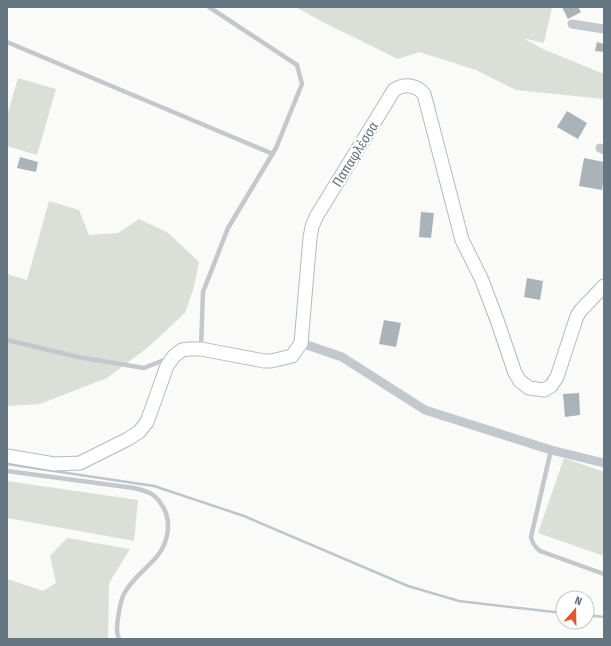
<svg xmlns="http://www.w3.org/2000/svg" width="611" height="646" font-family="'Fira Sans Condensed',sans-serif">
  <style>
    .green { fill: #dadfd7 }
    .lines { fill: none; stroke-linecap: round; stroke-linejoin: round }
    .stream { stroke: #bbc7cb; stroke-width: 2.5 }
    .building { fill: #aab3b9 }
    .secondary-casing { stroke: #b3babf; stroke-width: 15 }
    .lane { stroke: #c3c8cc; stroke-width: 4.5 }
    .street { stroke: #c3c8cc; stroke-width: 9 }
    .secondary { stroke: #fff; stroke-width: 13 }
    .labels { text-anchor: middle; stroke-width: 4; stroke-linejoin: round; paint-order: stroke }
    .street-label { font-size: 14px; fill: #657683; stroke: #fff }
  </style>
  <rect width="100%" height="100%" fill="#fafaf8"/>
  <!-- green -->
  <g class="green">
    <path d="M 296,7 L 552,7 L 544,43 L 523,38 L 543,49 L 604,74 L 604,99 L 516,90 L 476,70 L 419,52 L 398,59 L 319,20 Z"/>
    <path d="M 18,78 L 56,89 L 37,155 L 7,146 L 7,116 Z"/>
    <path d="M 49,201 L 79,210 L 89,235 L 118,233 L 139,219 L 167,232 L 199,262 L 194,287 L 185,313 L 147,348 L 107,378 L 40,404 L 7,406 L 7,274 L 27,280 Z"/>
    <path d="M 564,458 L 604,472 L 604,556 L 538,533 Z"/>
    <path d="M 7,481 L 138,500 L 134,541 L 7,518 Z"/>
    <path d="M 67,538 L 130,549 L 109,583 L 108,639 L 7,639 L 7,579 L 43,591 L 56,583 L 50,556 Z"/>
  </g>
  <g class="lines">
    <!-- stream -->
    <g class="stream">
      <path d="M 7,464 L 154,486 L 244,516 L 408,586 L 459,601 L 563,613"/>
      <path d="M 587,615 L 604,617"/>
    </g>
  </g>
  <!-- building -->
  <g class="building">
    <path d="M 562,7 L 578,7 L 581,12 L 568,19 Z"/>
    <path d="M 597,42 L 604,44 L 604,52 L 595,51 Z"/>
    <path d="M 567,111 L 587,123 L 578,139 L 557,127 Z"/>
    <path d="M 20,157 L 38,162 L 36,172 L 17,168 Z"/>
    <path d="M 584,158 L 604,162 L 604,176 L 602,190 L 579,186 Z"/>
    <path d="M 421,212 L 434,213 L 431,238 L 419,237 Z"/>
    <path d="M 527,278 L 543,281 L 540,300 L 524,297 Z"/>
    <path d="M 384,320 L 401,323 L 396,347 L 379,344 Z"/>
    <path d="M 579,393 L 580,415 L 565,417 L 563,394 Z"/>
  </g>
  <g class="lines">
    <!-- secondary casing -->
    <g class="secondary-casing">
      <path id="secondary" d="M 7,456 L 54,464 L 80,463 L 128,439 L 139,432 L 147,422 L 167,366 L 174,356 L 182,350 L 189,349 L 201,349 L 264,361 L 271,361 L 292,356 L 301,343 L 310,238 L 312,227 L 316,217 L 394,90 C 405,83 416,85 424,94 L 462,240 L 481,278 L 497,320 L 515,373 L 520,381 L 529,388 L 544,390 L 551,386 L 557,377 L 577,316 L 581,310 L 604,286"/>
    </g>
    <!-- lane -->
    <g class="lane">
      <path d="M 7,42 L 273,154"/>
      <path d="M 7,340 L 78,357 L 144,368 L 169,358"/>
      <path d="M 201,348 L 203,292 L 228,228 L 276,148 L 302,84 L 297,65 L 209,7"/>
      <path d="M 551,450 L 531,537 C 532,543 535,547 540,551 L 604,574"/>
      <path d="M 7,471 L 134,488 C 149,492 155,493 163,507 C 172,522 168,542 158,555 C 147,569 132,578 124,594 C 120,601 117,622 117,630 C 117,633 118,636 119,639"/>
    </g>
    <!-- street -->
    <g class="street">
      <path d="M 572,24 L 604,29"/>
      <path d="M 600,148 L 604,150"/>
      <path d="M 301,343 L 342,357 L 425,410 L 551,450 L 604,463"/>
    </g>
    <!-- secondary -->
    <use href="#secondary" class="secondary"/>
  </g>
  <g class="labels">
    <!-- street labels -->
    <g class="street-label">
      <text transform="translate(355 154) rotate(-58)" y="5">Παπαφλέσσα</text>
    </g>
  </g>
  <!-- border -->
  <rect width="611" height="646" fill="none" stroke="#657683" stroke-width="16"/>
  <!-- north arrow -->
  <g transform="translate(575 610) rotate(20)"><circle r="19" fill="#ffffff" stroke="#c1c8cd"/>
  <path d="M0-3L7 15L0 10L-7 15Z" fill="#e4572e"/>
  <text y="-6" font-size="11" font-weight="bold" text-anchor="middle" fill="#657683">N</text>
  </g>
</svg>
